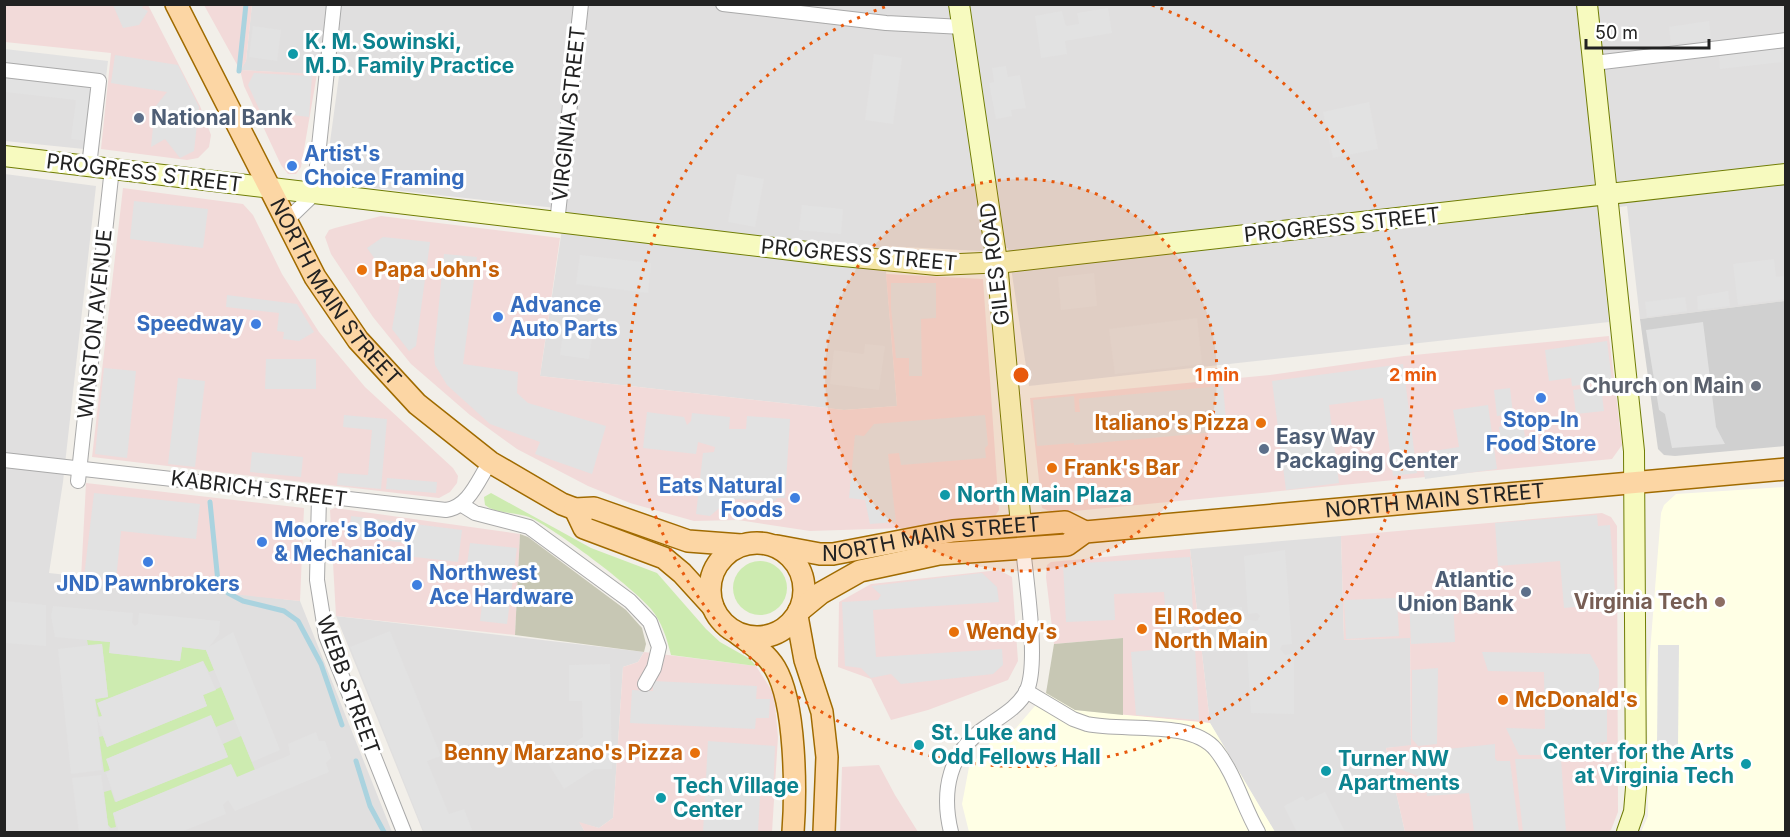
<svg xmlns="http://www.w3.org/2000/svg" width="1790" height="837" font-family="Inter,sans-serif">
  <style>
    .residential { fill: #e0dfdf }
    .commercial { fill: #f2dad9 }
    .education { fill: #ffffe5 }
    .religious { fill: #d0d0d0 }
    .construction { fill: #c7c7b4 }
    .grass { fill: #cdebb0 }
    .parking { fill: #e2e2e2 }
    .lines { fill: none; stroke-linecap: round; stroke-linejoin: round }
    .stream { stroke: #aad3df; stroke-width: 5 }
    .street-casing { stroke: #a9a9a9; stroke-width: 16 }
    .secondary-casing { stroke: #707d05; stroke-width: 22 }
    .primary-casing { stroke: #a06b00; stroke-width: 24 }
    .street { stroke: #fff; stroke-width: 14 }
    .secondary { stroke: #f7fabf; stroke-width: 20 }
    .primary { stroke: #fcd6a4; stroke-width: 21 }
    .ring { fill: none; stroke: #e8590c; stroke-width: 3; stroke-dasharray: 3 6 }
    .culture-dot { fill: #0f9aa8; stroke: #fff; stroke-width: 2 }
    .service-dot { fill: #5c6f8a; stroke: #fff; stroke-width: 2 }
    .shop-dot { fill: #3f7fe0; stroke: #fff; stroke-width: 2 }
    .food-dot { fill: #e8710a; stroke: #fff; stroke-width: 2 }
    .worship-dot { fill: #6b7280; stroke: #fff; stroke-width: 2 }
    .education-dot { fill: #8d6e63; stroke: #fff; stroke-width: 2 }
    .labels { text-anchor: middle; stroke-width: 6; stroke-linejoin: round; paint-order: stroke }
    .culture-label { font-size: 21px; font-weight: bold; fill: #0d838f; stroke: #fff; text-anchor: start }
    .street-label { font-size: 21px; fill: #222; stroke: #fff }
    .service-label { font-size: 21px; font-weight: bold; fill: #4e5e75; stroke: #fff; text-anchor: start }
    .shop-label { font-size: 21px; font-weight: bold; fill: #366cbe; stroke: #fff; text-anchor: start }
    .food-label { font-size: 21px; font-weight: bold; fill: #c56008; stroke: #fff; text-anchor: start }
    .worship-label { font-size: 21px; font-weight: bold; fill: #5b616d; stroke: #fff; text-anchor: end }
    .education-label { font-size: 21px; font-weight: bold; fill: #785e54; stroke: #fff; text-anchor: end }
    .centre { fill: #e8590c; stroke: #fff; stroke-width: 3 }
    .ring-label { font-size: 18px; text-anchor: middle; font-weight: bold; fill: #e8590c; stroke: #fff; stroke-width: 6; stroke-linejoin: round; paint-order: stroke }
  </style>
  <rect width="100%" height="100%" fill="#f2efe9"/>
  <!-- residential -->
  <g class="residential">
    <path d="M 252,4 L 1785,5 L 1785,301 L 1640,319 L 1627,206 L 1598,210 L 1609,322 L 1029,386 L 1008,248 L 980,251 L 884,246 L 897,406 L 844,410 L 540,376 L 565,209 L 330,183 L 326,174 L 327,164 L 339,76 L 240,70 L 246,61 Z"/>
    <path d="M 5,80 L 91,89 L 84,149 L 5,141 Z"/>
    <path d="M 5,174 L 96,186 L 63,482 L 49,573 L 300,601 L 392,832 L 5,832 Z"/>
    <path d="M 1341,536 L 1344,640 L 1410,637 L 1411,746 L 1386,748 L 1405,832 L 1275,832 L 1210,723 L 1190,549 Z"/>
    <path d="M 336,616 L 644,652 L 638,662 L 623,667 L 613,818 L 599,828 L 580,823 L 585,832 L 423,832 Z"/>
  </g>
  <!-- commercial -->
  <g class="commercial">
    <path d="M 5,5 L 148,5 L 200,106 L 211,135 L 209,147 L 198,158 L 187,160 L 101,149 L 111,53 L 5,42 Z"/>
    <path d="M 204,5 L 252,5 L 246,61 L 241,70 L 317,74 L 301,167 L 296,174 L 288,174 L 281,165 L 244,86 L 240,70 Z"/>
    <path d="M 123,188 L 243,204 L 253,215 L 282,274 L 319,332 L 365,387 L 453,468 L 458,476 L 457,483 L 450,492 L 439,498 L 92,457 Z"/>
    <path d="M 381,216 L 560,238 L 540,376 L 844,410 L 897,406 L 886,274 L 983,279 L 999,510 L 994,518 L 904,528 L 810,531 L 738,520 L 694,521 L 630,503 L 588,486 L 517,449 L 470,415 L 411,364 L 373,317 L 331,254 L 325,237 L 329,230 L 335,228 Z"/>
    <path d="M 1609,336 L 1622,445 L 1612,459 L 1054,513 L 1042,508 L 1030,398 L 1270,375 L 1404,356 Z"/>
    <path d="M 86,483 L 304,508 L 300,601 L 81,579 Z"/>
    <path d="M 335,508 L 520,534 L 515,635 L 336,616 L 330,510 Z"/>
    <path d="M 1602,513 L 1611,517 L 1617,526 L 1618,812 L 1611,830 L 1608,832 L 1405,832 L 1386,748 L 1411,745 L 1410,638 L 1344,640 L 1341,536 Z"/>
    <path d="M 1190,549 L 1210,723 L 1123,715 L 1123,638 L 1054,644 L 1046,577 L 1047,565 L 1051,562 Z"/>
    <path d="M 999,570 L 1012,577 L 1018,661 L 1008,680 L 928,710 L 891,720 L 871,679 L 838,667 L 839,602 L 871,584 Z"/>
    <path d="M 644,652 L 756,666 L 774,694 L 778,737 L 772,832 L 585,832 L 579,822 L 599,828 L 613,818 L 623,667 L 638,662 Z"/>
    <path d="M 879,765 L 895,795 L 918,832 L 840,832 L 842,767 Z"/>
  </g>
  <!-- education -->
  <g class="education">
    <path d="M 1785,487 L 1785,832 L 1641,832 L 1648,816 L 1647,690 L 1661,513 L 1664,505 L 1676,494 Z"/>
    <path d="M 1046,693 L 1075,710 L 1210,723 L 1275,832 L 969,832 L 962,804 L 969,767 L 990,743 L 1016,728 Z"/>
  </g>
  <!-- religious -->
  <path class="religious" d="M 1785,301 L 1785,446 L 1675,456 L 1664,455 L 1658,449 L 1640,319 Z"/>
  <!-- construction -->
  <g class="construction">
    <path d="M 520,534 L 528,537 L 626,610 L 642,628 L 646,644 L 644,652 L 515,635 Z"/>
    <path d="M 1123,638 L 1123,715 L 1075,710 L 1046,693 L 1054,644 Z"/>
  </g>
  <!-- grass -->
  <g class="grass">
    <path d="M 491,493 L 591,548 L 657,573 L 706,629 L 720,642 L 750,659 L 756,666 L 671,655 C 667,639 662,622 651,609 C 633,587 554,528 529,517 C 515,512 496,514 485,505 L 484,497 Z"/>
    <circle cx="760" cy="588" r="27"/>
    <path d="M 87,640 L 111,642 L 110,653 L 180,661 L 182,647 L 206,650 L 214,670 L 209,672 L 203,661 L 98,703 L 102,716 L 99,718 L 95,699 L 108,697 L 102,644 L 88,645 Z"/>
    <path d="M 221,687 L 235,719 L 216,727 L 211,716 L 107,759 L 110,770 L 104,772 L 99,737 L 103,736 L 107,747 L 207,706 L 203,695 Z"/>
    <path d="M 241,736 L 255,770 L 236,778 L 231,765 L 113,813 L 116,827 L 111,828 L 108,825 L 104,792 L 111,790 L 115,802 L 228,757 L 223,744 Z"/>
  </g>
  <!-- parking -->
  <g class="parking">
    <path d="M 113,5 L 144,5 L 142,8 L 148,11 L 139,25 L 123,28 Z"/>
    <path d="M 1108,8 L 1112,33 L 1065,41 L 1067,54 L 1041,58 L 1035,16 L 1062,11 L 1066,26 L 1079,24 L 1077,13 Z"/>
    <path d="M 1709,21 L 1711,39 L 1671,44 L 1669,27 Z"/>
    <path d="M 253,26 L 281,30 L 277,61 L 249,57 Z"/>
    <path d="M 1780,48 L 1782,62 L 1720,69 L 1719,54 Z"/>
    <path d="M 5,49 L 108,61 L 98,142 L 71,139 L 76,100 L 5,92 Z"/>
    <path d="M 874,54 L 902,58 L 893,124 L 865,120 Z"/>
    <path d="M 115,55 L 178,65 L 199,107 L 194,151 L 180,158 L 165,139 L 151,147 L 155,107 L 167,92 L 111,83 Z"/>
    <path d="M 1006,66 L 1008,77 L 1020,75 L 1026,108 L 1011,110 L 1012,116 L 996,119 L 989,83 L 994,82 L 992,68 Z"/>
    <path d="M 254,73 L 312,76 L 309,117 L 260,111 L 248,85 Z"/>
    <path d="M 1369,102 L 1378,149 L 1333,158 L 1323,112 Z"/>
    <path d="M 737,174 L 764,179 L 755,227 L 728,222 Z"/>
    <path d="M 134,201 L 208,209 L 203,248 L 130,239 Z"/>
    <path d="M 802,205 L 843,209 L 841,234 L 799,230 Z"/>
    <path d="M 383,237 L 430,242 L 416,346 L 409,351 L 392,329 L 401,278 L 397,272 L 388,277 L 367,248 Z"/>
    <path d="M 444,254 L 477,257 L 463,364 L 518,372 L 517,393 L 528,403 L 606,426 L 592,474 L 535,454 L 540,442 L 490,424 L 447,385 L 435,365 L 434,352 Z"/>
    <path d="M 580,255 L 651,263 L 648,293 L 576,284 Z"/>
    <path d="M 1774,259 L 1776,277 L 1785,276 L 1785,299 L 1738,305 L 1733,264 Z"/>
    <path d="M 1094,273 L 1097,306 L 1061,310 L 1058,277 Z"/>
    <path d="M 891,283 L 936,283 L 936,318 L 921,319 L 922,376 L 909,376 L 909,358 L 896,358 L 891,308 Z"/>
    <path d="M 1728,291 L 1730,306 L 1698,310 L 1697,296 Z"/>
    <path d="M 227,295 L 297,304 L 314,332 L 299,341 L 283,339 L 284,332 L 277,331 L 279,313 L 226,307 Z"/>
    <path d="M 1685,297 L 1687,311 L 1647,317 L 1645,302 Z"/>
    <path d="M 1197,318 L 1202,364 L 1115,374 L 1109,329 Z"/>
    <path d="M 1703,322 L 1716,427 L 1725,444 L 1672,448 L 1665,414 L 1659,410 L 1646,330 Z"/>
    <path d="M 564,326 L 593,330 L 589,359 L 560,355 Z"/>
    <path d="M 1607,341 L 1612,381 L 1572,386 L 1571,378 L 1549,381 L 1545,350 Z"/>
    <path d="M 865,344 L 885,346 L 879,390 L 830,384 L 834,350 L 864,354 Z"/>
    <path d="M 266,359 L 316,359 L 316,389 L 265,389 Z"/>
    <path d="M 1403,364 L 1417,473 L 1393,476 L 1383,398 L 1329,405 L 1339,483 L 1286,490 L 1272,381 Z"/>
    <path d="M 104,368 L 136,371 L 127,458 L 95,454 Z"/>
    <path d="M 178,378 L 205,381 L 195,467 L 168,464 Z"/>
    <path d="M 1223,386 L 1227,431 L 1074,445 L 1074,443 L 1037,446 L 1033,400 L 1074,396 L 1075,412 L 1080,412 L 1079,399 Z"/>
    <path d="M 1601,387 L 1604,411 L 1576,414 L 1573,390 Z"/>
    <path d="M 1510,388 L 1513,414 L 1497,416 L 1494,390 Z"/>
    <path d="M 1488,405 L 1497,469 L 1425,479 L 1421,453 L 1459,447 L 1453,410 Z"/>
    <path d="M 647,412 L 684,417 L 687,425 L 691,421 L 692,413 L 730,417 L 729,429 L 746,429 L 747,416 L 790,419 L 785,498 L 777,498 L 775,501 L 730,499 L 710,516 L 696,514 L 703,453 L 714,452 L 715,447 L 698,442 L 696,454 L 643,448 Z"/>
    <path d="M 344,415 L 387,419 L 381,489 L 337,485 L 338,473 L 368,475 L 372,430 L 343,427 Z"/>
    <path d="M 985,415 L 988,445 L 985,448 L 986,458 L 901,465 L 899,453 L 888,454 L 896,522 L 870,524 L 865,500 L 849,498 L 855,435 L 864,436 L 874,424 Z"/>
    <path d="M 1523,423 L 1527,452 L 1503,455 L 1499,427 Z"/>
    <path d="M 252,452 L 303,457 L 301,477 L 250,472 Z"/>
    <path d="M 387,478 L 437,482 L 436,493 L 386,489 Z"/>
    <path d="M 94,493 L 200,504 L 196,539 L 121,531 L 116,580 L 84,577 Z"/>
    <path d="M 1597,515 L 1598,526 L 1610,525 L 1616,603 L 1564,608 L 1560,561 L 1498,566 L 1495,523 Z"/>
    <path d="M 351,516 L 462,530 L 458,562 L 406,556 L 407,543 L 349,536 Z"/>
    <path d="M 470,543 L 517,548 L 507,624 L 480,621 L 487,567 L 467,565 Z"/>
    <path d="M 1285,550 L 1292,644 L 1282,645 L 1280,649 L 1285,655 L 1294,653 L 1294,714 L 1251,713 L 1247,648 L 1258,646 L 1258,639 L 1245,639 L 1244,650 L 1207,652 L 1204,610 L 1242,607 L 1243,619 L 1257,621 L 1260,616 L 1257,613 L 1248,614 L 1244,556 Z"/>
    <path d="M 1190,557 L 1199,720 L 1136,715 L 1131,652 L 1163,649 L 1161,607 L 1165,607 L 1164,592 L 1114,594 L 1115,620 L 1066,622 L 1063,564 Z"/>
    <path d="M 982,573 L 997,587 L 999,602 L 873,610 L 876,657 L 1002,649 L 1003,665 L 993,674 L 901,684 L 891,674 L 871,678 L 861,668 L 845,666 L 842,602 L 878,600 L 881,595 L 871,586 Z"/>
    <path d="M 1453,596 L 1455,642 L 1411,644 L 1409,598 Z"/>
    <path d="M 1397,598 L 1399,636 L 1346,639 L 1344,600 Z"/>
    <path d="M 4,601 L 46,605 L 46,646 L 5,643 Z"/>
    <path d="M 53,606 L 133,613 L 132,623 L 135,626 L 138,624 L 139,613 L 220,621 L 219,634 L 209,647 L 233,632 L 280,750 L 252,762 L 206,650 L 182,647 L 180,661 L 109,653 L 110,642 L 55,637 L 51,616 Z"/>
    <path d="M 390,631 L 441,756 L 427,761 L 449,814 L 464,809 L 473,832 L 424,832 L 350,647 Z"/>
    <path d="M 102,644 L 108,697 L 95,699 L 97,717 L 102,716 L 97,703 L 203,661 L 216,690 L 203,695 L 207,706 L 107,747 L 97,718 L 102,770 L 71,774 L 58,649 Z"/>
    <path d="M 1658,645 L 1679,645 L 1678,748 L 1657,747 Z"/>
    <path d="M 1482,652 L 1590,654 L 1599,670 L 1599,687 L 1595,696 L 1607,700 L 1607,742 L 1596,743 L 1600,755 L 1519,755 L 1506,728 L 1545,729 L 1544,672 L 1488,671 Z"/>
    <path d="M 610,664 L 612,769 L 595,769 L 564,789 L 546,760 L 583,737 L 582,701 L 569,701 L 569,665 Z"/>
    <path d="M 1438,668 L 1437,744 L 1418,746 L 1412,739 L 1412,670 Z"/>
    <path d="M 653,681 L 757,686 L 756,699 L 770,699 L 769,718 L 756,718 L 755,729 L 630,723 L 632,690 L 653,691 Z"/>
    <path d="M 211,715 L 228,757 L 116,802 L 106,773 L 110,770 L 106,759 Z"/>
    <path d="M 316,732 L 319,741 L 325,741 L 331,758 L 326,763 L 329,772 L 235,811 L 228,800 L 223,805 L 226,814 L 181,832 L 119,832 L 113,813 L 231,764 L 237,777 L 290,755 L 288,744 Z"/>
    <path d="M 708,741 L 775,746 L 773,795 L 760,796 L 758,832 L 703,832 Z"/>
    <path d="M 1495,744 L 1495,758 L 1497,761 L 1510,761 L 1519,832 L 1474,832 L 1469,793 L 1427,796 L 1425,779 L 1400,769 L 1400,754 Z"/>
    <path d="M 1515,759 L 1561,759 L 1566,832 L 1523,832 Z"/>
    <path d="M 101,775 L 109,832 L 79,832 L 72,778 Z"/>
    <path d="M 1325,792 L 1345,832 L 1297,832 L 1284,806 L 1303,796 L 1306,801 Z"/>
  </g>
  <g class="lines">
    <!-- stream -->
    <g class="stream">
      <path d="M 239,71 L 246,4"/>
      <path d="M 210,502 L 218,582 L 228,593 L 243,601 L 284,611 L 298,621 L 321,664 L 342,725"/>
      <path d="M 356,761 L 370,806 L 384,832"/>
    </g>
    <!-- street casing -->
    <g class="street-casing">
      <g id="street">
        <path d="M 723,4 L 886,23 L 963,27"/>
        <path d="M 1594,63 L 1786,40"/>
        <path d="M 4,70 L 99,81 L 89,166"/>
        <path d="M 286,221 L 314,194 L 334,4"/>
        <path d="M 557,223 L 581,4"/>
        <path d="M 4,460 L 446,510 C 469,507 478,480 490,462"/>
        <path d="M 78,481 L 112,168"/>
        <path d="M 319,496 L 317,580 L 326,636 L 404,832"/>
        <path d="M 462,505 L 475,513 L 529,527 L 630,601 L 650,622 L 659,647 L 654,668 L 645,684"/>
        <path d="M 1026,691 L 1073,719 L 1087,724 C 1123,732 1191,719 1216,750 C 1235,774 1243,806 1258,832"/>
        <path d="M 951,832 C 941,791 949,752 986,727 C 1000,717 1019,707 1027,690 C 1039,662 1026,581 1023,547"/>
      </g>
    </g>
    <!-- secondary casing -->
    <g class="secondary-casing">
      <g id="secondary">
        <path d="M 959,4 L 997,262 L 1021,525"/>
        <path d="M 1587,4 L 1634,451 L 1636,788 L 1634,812 L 1627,832"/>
        <path d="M 4,156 L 833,255 L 937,265 L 1006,262 L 1786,174"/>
      </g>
    </g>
    <!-- primary casing -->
    <g class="primary-casing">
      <g id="primary">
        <path id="s1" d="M 176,4 L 315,277 L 358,340 L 417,404 L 490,462 L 562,504 L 575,509 L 594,508 L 688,541 L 741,545"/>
        <path d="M 575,509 L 584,528 L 664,558 L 682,573 L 713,607"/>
        <circle cx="757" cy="590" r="47"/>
        <path id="s2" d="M 777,546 L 820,554 L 833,554 L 953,531 L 1065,522 L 1085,532"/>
        <path id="s3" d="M 799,611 L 821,593 L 860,571 L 939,554 L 1067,545 L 1085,532 L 1786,469"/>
        <path d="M 797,616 L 805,660 L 822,712 L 827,757 L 824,832"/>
        <path d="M 738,634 C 751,644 766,653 775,668 C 796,703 796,792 793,832"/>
      </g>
    </g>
    <!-- street -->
    <use href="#street" class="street"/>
    <!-- secondary -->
    <use href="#secondary" class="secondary"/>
    <!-- primary -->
    <use href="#primary" class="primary"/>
  </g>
  <!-- distance rings -->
  <circle cx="1021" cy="375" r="196" fill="#e8590c" fill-opacity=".12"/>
  <g class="ring">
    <circle cx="1021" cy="375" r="196"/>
    <path d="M1152 5A392 392 0 1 1 890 5"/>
  </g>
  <!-- markers -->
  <g class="culture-dot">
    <circle cx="293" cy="54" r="6"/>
    <circle cx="945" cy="495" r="6"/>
    <circle cx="919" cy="745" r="6"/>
    <circle cx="1746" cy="764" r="6"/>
    <circle cx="1326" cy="771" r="6"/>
    <circle cx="661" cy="798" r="6"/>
  </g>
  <g class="service-dot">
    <circle cx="139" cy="118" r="6"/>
    <circle cx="1264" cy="449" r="6"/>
    <circle cx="1526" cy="592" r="6"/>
  </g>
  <g class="shop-dot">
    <circle cx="292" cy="166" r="6"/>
    <circle cx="498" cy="317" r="6"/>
    <circle cx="256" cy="324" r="6"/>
    <circle cx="1541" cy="398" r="6"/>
    <circle cx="795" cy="498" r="6"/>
    <circle cx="262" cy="542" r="6"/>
    <circle cx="148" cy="562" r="6"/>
    <circle cx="417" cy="585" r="6"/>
  </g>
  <g class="food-dot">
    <circle cx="362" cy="270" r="6"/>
    <circle cx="1261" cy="423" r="6"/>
    <circle cx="1052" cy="468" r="6"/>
    <circle cx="1142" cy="629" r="6"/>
    <circle cx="954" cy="632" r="6"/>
    <circle cx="1503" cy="700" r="6"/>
    <circle cx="695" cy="753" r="6"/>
  </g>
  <circle class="worship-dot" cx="1756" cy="386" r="6"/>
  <circle class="education-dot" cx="1720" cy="602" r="6"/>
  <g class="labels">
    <!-- culture labels -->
    <g class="culture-label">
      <text x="305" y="49">K. M. Sowinski,<tspan x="305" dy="24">M.D. Family Practice</tspan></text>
      <text x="957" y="502">North Main Plaza</text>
      <text x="931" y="740">St. Luke and<tspan x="931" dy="24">Odd Fellows Hall</tspan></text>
      <text x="1734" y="759" text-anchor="end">Center for the Arts<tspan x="1734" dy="24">at Virginia Tech</tspan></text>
      <text x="1338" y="766">Turner NW<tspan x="1338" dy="24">Apartments</tspan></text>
      <text x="673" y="793">Tech Village<tspan x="673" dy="24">Center</tspan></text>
    </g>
    <!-- street labels -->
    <g class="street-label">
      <text transform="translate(569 114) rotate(-84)" y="7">VIRGINIA STREET</text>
      <text transform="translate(144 173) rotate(7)" y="7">PROGRESS STREET</text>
      <text transform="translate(1342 225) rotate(-6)" y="7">PROGRESS STREET</text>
      <text transform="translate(859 255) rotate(5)" y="7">PROGRESS STREET</text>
      <text transform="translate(995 264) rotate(-97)" y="7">GILES ROAD</text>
      <text dy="7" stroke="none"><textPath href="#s1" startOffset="330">NORTH MAIN STREET</textPath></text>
      <text transform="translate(95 324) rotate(-84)" y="7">WINSTON AVENUE</text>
      <text transform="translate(259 489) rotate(7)" y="7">KABRICH STREET</text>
      <text dy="7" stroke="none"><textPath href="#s3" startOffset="656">NORTH MAIN STREET</textPath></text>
      <text dy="7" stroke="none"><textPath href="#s2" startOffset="156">NORTH MAIN STREET</textPath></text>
      <text transform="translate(348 685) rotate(70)" y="7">WEBB STREET</text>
    </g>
    <!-- service labels -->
    <g class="service-label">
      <text x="151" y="125">National Bank</text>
      <text x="1276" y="444">Easy Way<tspan x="1276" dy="24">Packaging Center</tspan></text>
      <text x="1514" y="587" text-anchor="end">Atlantic<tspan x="1514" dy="24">Union Bank</tspan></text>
    </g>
    <!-- shop labels -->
    <g class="shop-label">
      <text x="304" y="161">Artist's<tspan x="304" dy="24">Choice Framing</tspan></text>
      <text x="510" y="312">Advance<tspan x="510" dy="24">Auto Parts</tspan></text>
      <text x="244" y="331" text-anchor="end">Speedway</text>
      <text x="1541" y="427" text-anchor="middle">Stop-In<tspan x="1541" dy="24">Food Store</tspan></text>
      <text x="783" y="493" text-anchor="end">Eats Natural<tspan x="783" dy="24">Foods</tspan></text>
      <text x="274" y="537">Moore's Body<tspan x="274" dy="24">&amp; Mechanical</tspan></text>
      <text x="429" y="580">Northwest<tspan x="429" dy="24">Ace Hardware</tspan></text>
      <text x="148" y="591" text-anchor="middle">JND Pawnbrokers</text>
    </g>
    <!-- food labels -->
    <g class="food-label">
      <text x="374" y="277">Papa John's</text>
      <text x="1249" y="430" text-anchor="end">Italiano's Pizza</text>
      <text x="1064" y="475">Frank's Bar</text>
      <text x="1154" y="624">El Rodeo<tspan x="1154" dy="24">North Main</tspan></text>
      <text x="966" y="639">Wendy's</text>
      <text x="1515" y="707">McDonald's</text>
      <text x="683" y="760" text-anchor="end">Benny Marzano's Pizza</text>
    </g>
    <!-- worship labels -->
    <g class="worship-label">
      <text x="1744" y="393">Church on Main</text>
    </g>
    <!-- education labels -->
    <g class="education-label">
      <text x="1708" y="609">Virginia Tech</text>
    </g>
  </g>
  <circle cx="1021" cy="375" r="9" class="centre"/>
  <g class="ring-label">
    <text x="1217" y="381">1 min</text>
    <text x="1413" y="381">2 min</text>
  </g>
  <!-- border -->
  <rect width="1790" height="837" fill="none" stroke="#222222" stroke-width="12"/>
  <!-- scale -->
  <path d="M1586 39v9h123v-9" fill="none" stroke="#222222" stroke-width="3"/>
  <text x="1595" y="39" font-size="18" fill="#222222" stroke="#ffffff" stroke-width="4.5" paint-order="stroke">50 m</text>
</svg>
